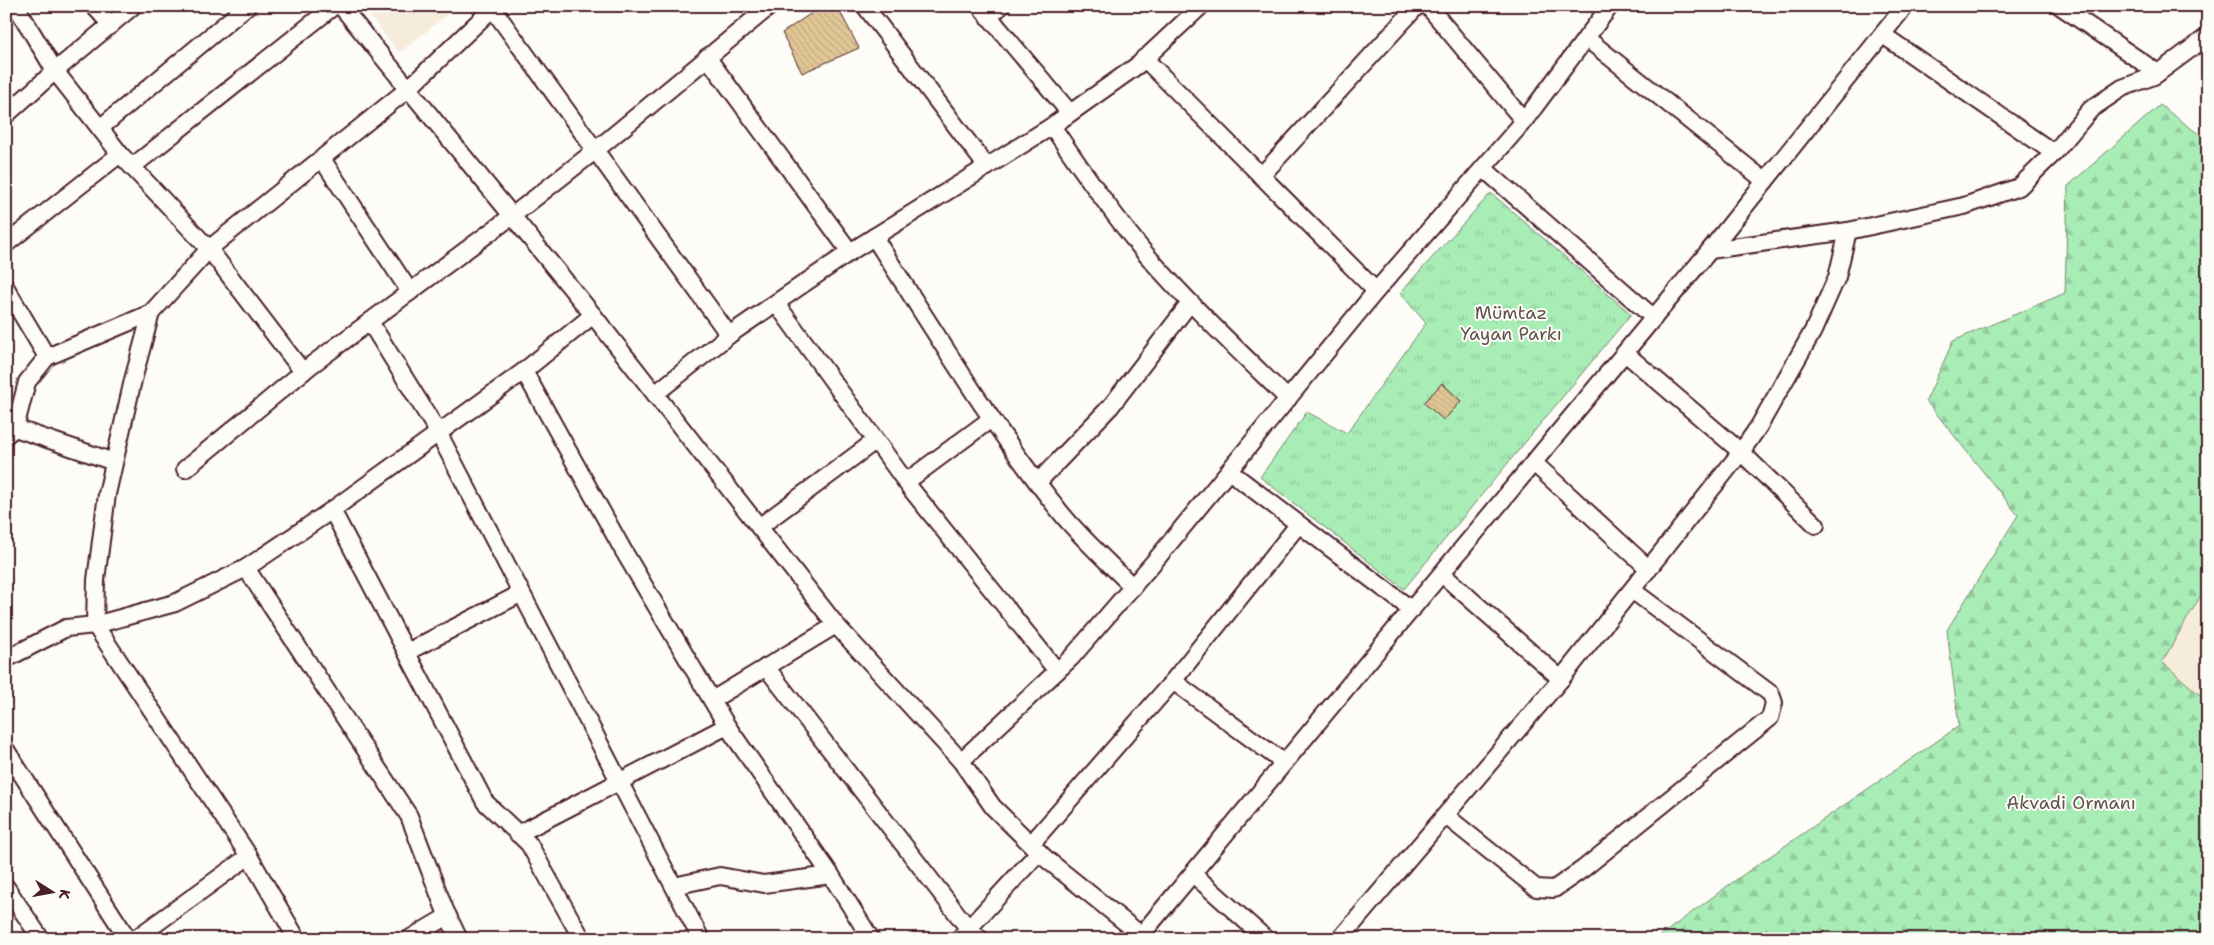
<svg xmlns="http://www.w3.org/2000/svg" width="2214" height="945" font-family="'Shantell Sans',sans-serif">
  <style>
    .built { fill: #f5ecda }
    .grass { fill: url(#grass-tufts); stroke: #798670 }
    .forest { fill: url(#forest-firs); stroke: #798670 }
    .building { fill: url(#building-back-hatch); stroke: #4a1f2b }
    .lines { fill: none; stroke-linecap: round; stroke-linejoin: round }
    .street-casing { stroke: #4a1f2b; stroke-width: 20 }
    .street { stroke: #fdfcf7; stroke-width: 16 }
    .labels { text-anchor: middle; stroke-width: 4; stroke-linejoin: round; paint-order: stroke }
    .park-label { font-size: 18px; fill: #62524e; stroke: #fdfcf7 }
  </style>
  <defs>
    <pattern id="grass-tufts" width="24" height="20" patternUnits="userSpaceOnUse" patternTransform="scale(1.25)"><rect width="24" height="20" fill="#a8ecb6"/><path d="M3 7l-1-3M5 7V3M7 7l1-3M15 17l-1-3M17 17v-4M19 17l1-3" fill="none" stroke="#92ca9d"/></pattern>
    <pattern id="forest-firs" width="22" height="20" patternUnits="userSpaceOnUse" patternTransform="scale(1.25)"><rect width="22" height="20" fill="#a8ecb6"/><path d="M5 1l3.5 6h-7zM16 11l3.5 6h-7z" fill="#92ca9d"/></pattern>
    <pattern id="building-back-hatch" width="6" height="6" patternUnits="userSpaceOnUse" patternTransform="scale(1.25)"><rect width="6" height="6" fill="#e1c796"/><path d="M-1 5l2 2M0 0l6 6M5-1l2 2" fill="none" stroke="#c3aa81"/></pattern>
  </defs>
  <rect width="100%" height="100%" fill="#fdfcf7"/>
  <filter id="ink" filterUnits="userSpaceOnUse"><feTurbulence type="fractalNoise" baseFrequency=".02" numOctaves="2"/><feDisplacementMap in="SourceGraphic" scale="10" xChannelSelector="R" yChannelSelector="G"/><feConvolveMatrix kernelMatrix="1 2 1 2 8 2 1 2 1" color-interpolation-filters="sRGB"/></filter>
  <g filter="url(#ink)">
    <!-- built -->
    <g class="built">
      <path d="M 363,6 L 458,6 L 399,53 Z"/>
      <path d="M 2208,583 L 2208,702 L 2161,662 Z"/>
    </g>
    <!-- grass -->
    <path class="grass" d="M 1491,193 L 1631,314 L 1404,589 L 1260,477 L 1307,412 L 1347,433 L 1426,323 L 1400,293 Z"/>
    <!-- forest -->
    <path class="forest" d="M 2160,105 L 2208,141 L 2208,583 L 2162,662 L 2208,702 L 2208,939 L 1656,939 L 1737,879 L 1959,726 L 1947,630 L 2018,515 L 1926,401 L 1953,341 L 2065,293 L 2068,186 Z"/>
    <!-- building -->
    <g class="building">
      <path d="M 822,6 L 837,6 L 859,48 L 802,73 L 782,33 Z"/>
      <path d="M 1442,383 L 1461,401 L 1444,420 L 1424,403 Z"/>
    </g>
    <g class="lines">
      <!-- street casing -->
      <g class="street-casing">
        <g id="street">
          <path d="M 16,6 L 55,71 L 120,154 L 209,249 L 303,372"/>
          <path d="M 94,6 L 111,25"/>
          <path d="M 341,6 L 593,315 L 836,625 L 961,761 L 993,807 L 1045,858 L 1141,935"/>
          <path d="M 865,6 L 987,167"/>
          <path d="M 980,6 L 1070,113"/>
          <path d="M 1428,6 L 1524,121"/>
          <path d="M 2060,6 L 2158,73"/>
          <path d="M 493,9 L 729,335"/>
          <path d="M 988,17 L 1001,6"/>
          <path d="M 1883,35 L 2054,153"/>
          <path d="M 1586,38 L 1765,181"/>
          <path d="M 707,57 L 850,252"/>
          <path d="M 1144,58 L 1376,291"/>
          <path d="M 6,115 L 55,71 L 133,6"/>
          <path d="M 1052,126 C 1081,169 1111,212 1144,252 C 1189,304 1239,351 1288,399"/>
          <path d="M 100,128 L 247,6"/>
          <path d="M 322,159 L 410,292"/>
          <path d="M 132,167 L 334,6"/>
          <path d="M 1483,168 L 1654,318"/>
          <path d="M 1261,176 L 1417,6"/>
          <path d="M 874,237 C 934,330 992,427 1061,513 C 1082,539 1109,563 1133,587"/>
          <path d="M 6,244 L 120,154"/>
          <path d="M 1710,250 L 1848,231 L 1964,206 L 2019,187 L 2054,153 L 2091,109 L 2122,88 L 2154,76 L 2208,36"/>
          <path d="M 6,288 L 47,357"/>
          <path d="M 776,303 L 911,489 L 1057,671"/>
          <path d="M 370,322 L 438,432 L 701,939"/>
          <path d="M 1625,353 L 1741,452 L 1816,525"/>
          <path d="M 524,371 L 623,550 L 727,726 L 831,875 L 871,939"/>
          <path d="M 655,394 L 729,335 L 850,252 L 1052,126 L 1138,65 L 1201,6"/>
          <path d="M 15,428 L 114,462"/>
          <path d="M 6,435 L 15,428 L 27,382 L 47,357 L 151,313"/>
          <path d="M 1534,463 L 1649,569"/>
          <path d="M 185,469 L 310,366 L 512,216 L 596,150 L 770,6"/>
          <path d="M 1229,471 L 1412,610"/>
          <path d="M 906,482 L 991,419"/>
          <path d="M 1038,482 L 1111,406 L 1190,303"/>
          <path d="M 332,510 L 485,802 L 529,844 L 582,939"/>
          <path d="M 759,527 L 875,441"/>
          <path d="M 246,568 L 409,816 L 445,910 L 459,939"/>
          <path d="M 1442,574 L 1561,679"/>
          <path d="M 407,652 L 520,594"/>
          <path d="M 6,659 L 66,628 L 95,625 L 175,603 L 246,568 L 332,510 L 524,371 L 593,315"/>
          <path d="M 766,667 L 968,928 L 980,939"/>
          <path d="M 1173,681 L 1283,762"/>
          <path d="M 712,700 L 836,625"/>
          <path d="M 6,750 L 128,939"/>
          <path d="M 961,761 L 1071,658 L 1159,556 L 1376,291 L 1524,121 L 1610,6"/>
          <path d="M 1446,816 L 1536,888 L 1554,889 L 1583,869 L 1770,718 L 1774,703 L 1771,694 L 1632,590"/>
          <path d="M 518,834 L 727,726"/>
          <path d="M 1031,844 L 1173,681 L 1298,525"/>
          <path d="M 1193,874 L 1266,939"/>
          <path d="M 674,886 L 720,876 L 764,884 L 831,875"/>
          <path d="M 6,887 L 41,939"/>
          <path d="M 135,939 L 249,856"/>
          <path d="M 297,939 L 249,856 L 95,625 L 96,580 L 107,494 L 133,380 L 151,313 L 210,248 L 408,89 L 495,6"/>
          <path d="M 409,939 L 448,916"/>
          <path d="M 959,939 L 1039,852"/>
          <path d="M 1138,939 L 1710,250 L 1905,6"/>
          <path d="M 1340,939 L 1561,679 L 1741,452 L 1759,426 L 1813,331 L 1837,277 L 1848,231"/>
        </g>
      </g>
      <!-- street -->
      <use href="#street" class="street"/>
    </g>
  </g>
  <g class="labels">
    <!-- park labels -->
    <g class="park-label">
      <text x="1511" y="319">Mümtaz<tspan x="1511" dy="21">Yayan Parkı</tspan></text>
      <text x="2071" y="809">Akvadi Ormanı</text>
    </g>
  </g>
  <!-- margin -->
  <rect width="2214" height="945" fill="none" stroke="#fdfcf7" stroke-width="25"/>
  <rect x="12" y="12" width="2189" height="920" fill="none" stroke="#4a1f2b" stroke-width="2" filter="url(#ink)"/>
  <!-- north arrow -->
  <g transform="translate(52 892) rotate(101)" stroke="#fdfcf7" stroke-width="4" paint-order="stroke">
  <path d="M0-4L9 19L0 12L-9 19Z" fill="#4a1f2b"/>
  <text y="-8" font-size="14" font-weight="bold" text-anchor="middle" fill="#4a1f2b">K</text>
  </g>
</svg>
